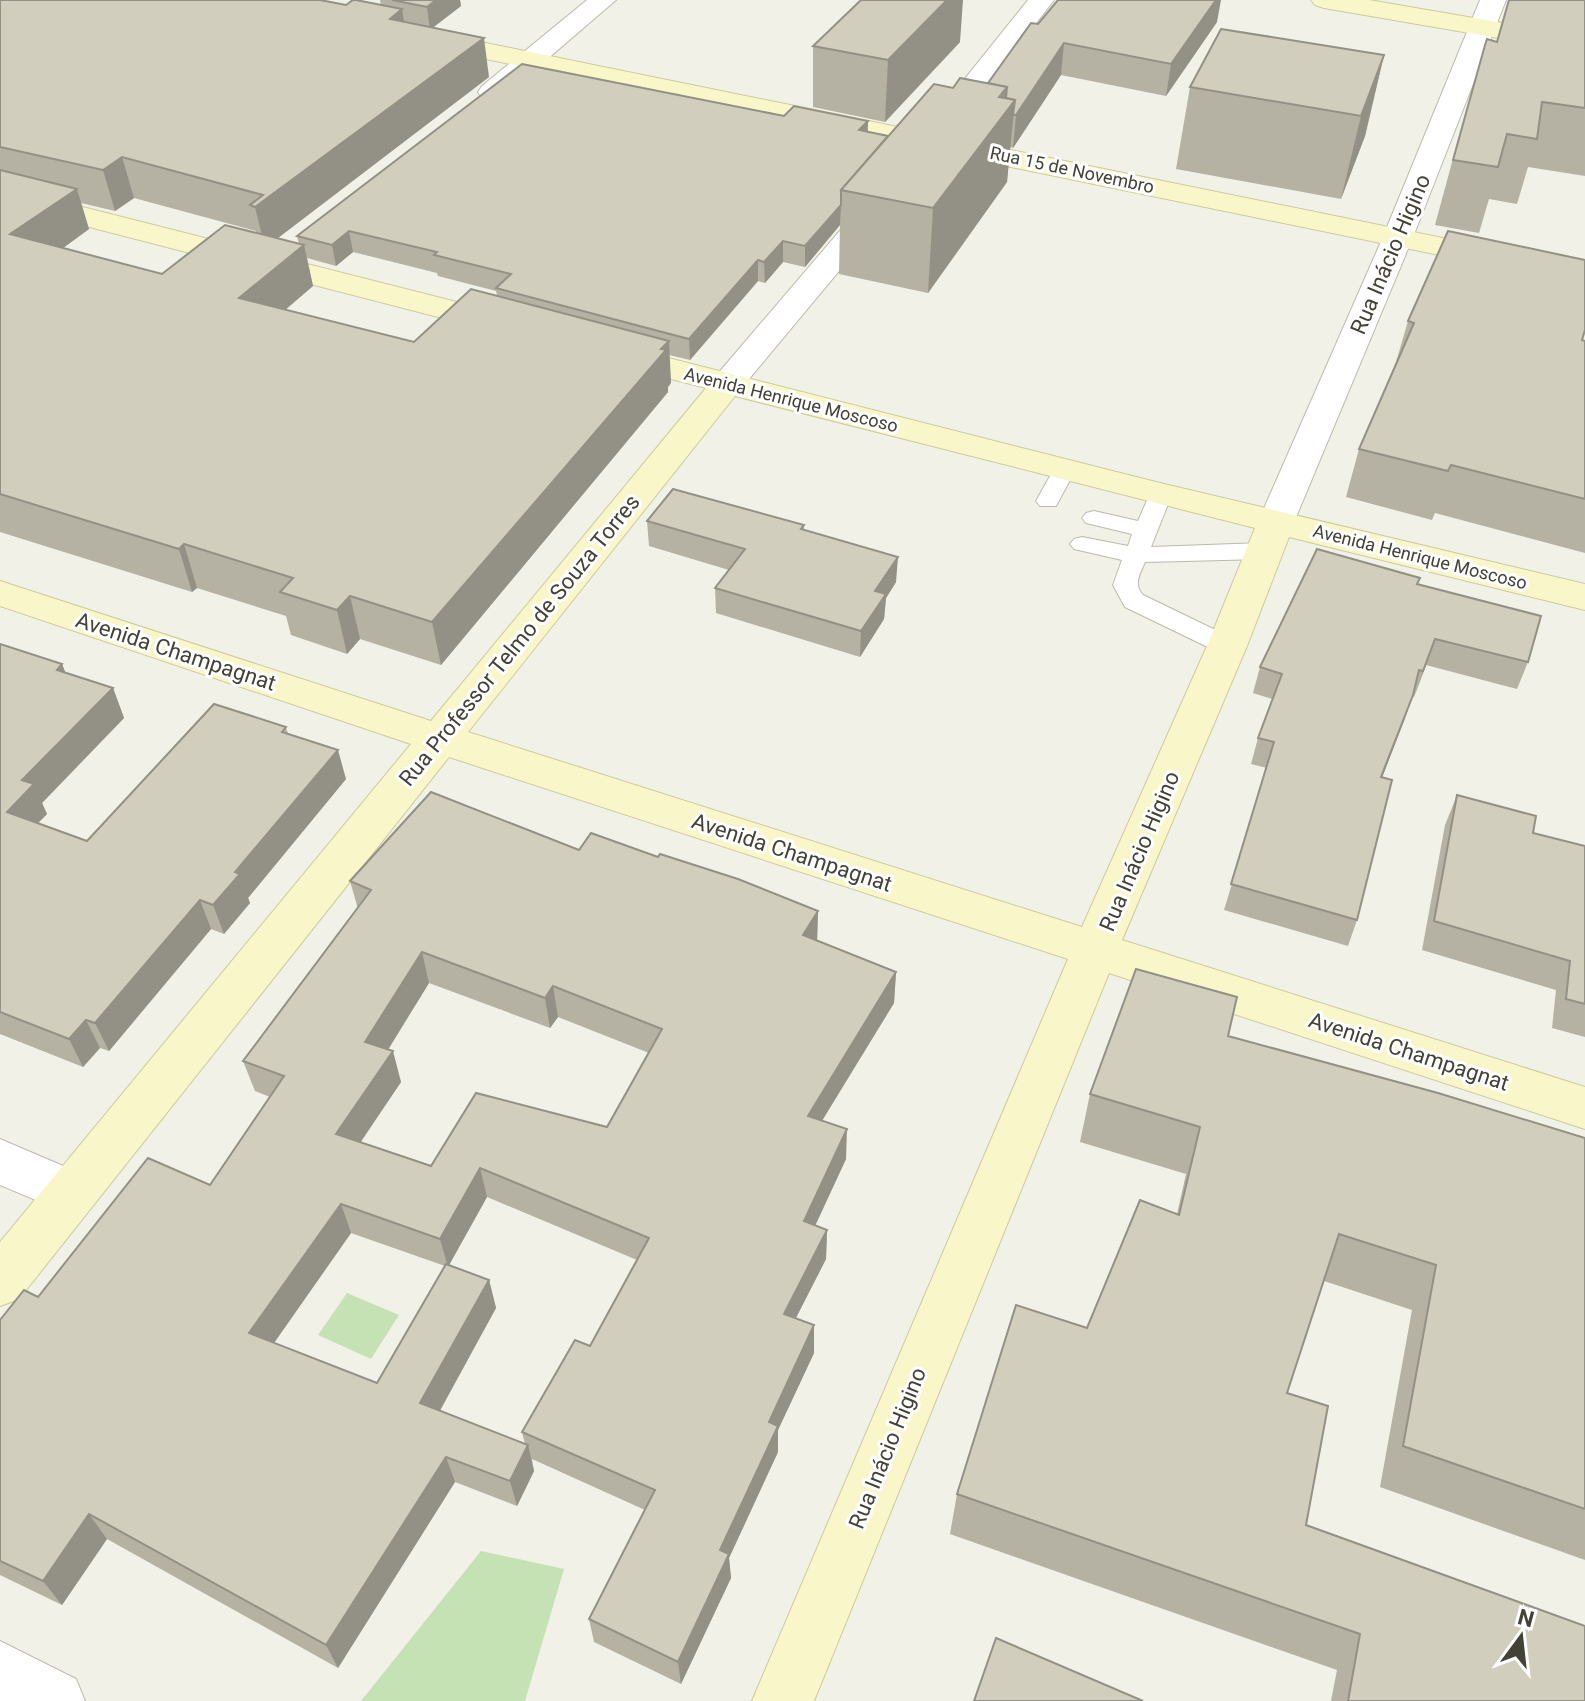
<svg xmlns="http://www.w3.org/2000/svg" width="1585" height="1701" font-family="Roboto,sans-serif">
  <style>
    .green { fill: #c4e2b4 }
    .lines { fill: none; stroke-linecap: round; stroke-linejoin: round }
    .lane-casing { stroke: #bcbaab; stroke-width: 2 }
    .street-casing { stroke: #bcbaab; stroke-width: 2 }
    .secondary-casing { stroke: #cdca9b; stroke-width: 2 }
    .lane { fill: #fff; fill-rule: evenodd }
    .street { fill: #fff; fill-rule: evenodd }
    .secondary { fill: #f9f7ca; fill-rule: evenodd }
    .wall { fill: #b5b1a3; fill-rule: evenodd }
    .shaded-wall { fill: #939085 }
    .building { fill: #d2cebe; stroke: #939085; stroke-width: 2; fill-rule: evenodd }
    .labels { text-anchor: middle; stroke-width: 6; stroke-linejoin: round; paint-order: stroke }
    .far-street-label { font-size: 18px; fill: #444237; stroke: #fff }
    .street-label { font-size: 22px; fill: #444237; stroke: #fff }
  </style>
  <rect width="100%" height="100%" fill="#f2f1e7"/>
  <!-- green -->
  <g class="green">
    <path d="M 347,1293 L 399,1315 L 371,1359 L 318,1335 Z"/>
    <path d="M 481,1551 L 564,1569 L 525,1701 L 361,1701 Z"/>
  </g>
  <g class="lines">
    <!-- lane casing -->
    <g class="lane-casing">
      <g id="lane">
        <path d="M 1065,462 L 1073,464 L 1076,469 L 1056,506 L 1040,506 L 1036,501 L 1054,469 L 1057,464 Z"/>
        <path d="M 1160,487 L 1168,489 L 1172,494 L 1151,547 L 1263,543 L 1271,546 L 1275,551 L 1271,556 L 1263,559 L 1145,562 C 1140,574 1133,584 1143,595 L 1236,640 L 1240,646 L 1236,652 L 1227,654 L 1218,652 L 1125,607 L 1113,585 L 1122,560 L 1074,549 L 1070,544 L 1074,539 L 1082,537 L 1128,546 L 1132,534 L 1086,523 L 1082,518 L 1086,513 L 1094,511 L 1138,521 L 1152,489 Z"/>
      </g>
    </g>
    <!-- street casing -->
    <g class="street-casing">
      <g id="street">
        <path d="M 587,0 L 616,0 L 502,98 L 492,100 L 482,98 L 478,92 L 482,86 Z"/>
        <path d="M 1028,0 L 1054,0 L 951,133 L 941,135 L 931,133 L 927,127 L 931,121 Z"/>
        <path d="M 1480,0 L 1506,0 L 1413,237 L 1294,522 L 1289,530 L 1276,533 L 1263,530 L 1258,522 L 1383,237 Z"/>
        <path d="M 878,196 L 889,199 L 893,205 L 889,211 L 739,391 L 727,394 L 715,391 L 710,384 L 715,377 L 867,199 Z"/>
        <path d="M 0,1139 L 89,1177 L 97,1193 L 89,1209 L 71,1215 L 0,1185 Z"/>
        <path d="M 0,1641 L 76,1679 L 85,1701 L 0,1701 Z"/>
      </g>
    </g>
    <!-- secondary casing -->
    <g class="secondary-casing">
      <g id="secondary">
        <path d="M 1311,0 L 1369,0 L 1585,37 L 1585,53 L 1324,8 L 1315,5 Z"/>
        <path d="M 427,31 L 1585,267 L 1585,285 L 418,45 L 414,39 L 418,33 Z"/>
        <path d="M 0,186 L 516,317 L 520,324 L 516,331 L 504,334 L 0,204 Z"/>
        <path d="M 613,344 L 1160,483 L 1585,584 L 1585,610 L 1289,537 L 1247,646 L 1122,940 L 1585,1087 L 1585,1129 L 1109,973 L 814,1701 L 752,1701 L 1068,959 L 449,757 L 19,1299 L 0,1306 L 0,1242 L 411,744 L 0,606 L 0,581 L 431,721 L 706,388 L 601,361 L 596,354 L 601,347 ZM 735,396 L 1255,528 L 1207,646 L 1082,927 L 468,732 Z"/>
      </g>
    </g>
    <!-- lane -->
    <use href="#lane" class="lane"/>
    <!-- street -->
    <use href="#street" class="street"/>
    <!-- secondary -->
    <use href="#secondary" class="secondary"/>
  </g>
  <!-- wall -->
  <g class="wall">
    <path d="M 0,0 L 346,5 L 381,5 L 380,0 L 460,0 L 461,6 L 433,27 L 489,77 L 277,238 L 299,244 L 297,236 L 784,116 L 868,121 L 868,132 L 888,136 L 953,88 L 988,83 L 1038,24 L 1217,22 L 1166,96 L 1061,75 L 1013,148 L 1010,147 L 1007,182 L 928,293 L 839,274 L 840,225 L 805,267 L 783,262 L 765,283 L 758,281 L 690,360 L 669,355 L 671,383 L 668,387 L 668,392 L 441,665 L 360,639 L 347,654 L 291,635 L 286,616 L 197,588 L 192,592 L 0,532 ZM 134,198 L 256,231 L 256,233 L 162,274 L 63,248 L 89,229 L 81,203 L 115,211 ZM 353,252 L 437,273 L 438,276 L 496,291 L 497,295 L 414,342 L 285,310 L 313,286 L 307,258 L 336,266 Z"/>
    <path d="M 1585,0 L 1585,176 L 1528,167 L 1517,204 L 1489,199 L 1479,233 L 1435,225 L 1467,107 L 1497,42 Z"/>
    <path d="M 960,42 L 885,122 L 813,107 L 813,46 Z"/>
    <path d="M 1384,55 L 1365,136 L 1341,199 L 1176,169 L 1190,87 Z"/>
    <path d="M 1408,321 L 1585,341 L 1585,553 L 1435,513 L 1432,520 L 1346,497 L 1359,449 L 1394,369 Z"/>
    <path d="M 647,521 L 804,525 L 804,530 L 896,582 L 886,598 L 884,619 L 860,657 L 716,613 L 715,588 L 729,570 L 649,546 Z"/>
    <path d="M 1418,584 L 1528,662 L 1517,689 L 1426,665 L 1414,697 L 1412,697 L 1382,778 L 1357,920 L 1348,946 L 1224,910 L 1267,768 L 1251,764 L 1258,738 L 1272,699 L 1253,693 L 1260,667 Z"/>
    <path d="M 0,644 L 66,673 L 113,688 L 124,718 L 42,803 L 47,814 L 38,823 L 87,841 L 286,727 L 288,734 L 346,779 L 248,898 L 250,903 L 224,934 L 211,929 L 109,1051 L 100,1048 L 83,1067 L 0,1034 Z"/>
    <path d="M 1457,795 L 1533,833 L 1585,846 L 1585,1037 L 1552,1028 L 1556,990 L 1422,950 L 1445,825 Z"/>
    <path d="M 579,850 L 658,857 L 818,911 L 817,941 L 896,972 L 894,1003 L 822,1121 L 846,1159 L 815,1225 L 827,1230 L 826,1259 L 796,1318 L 814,1325 L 814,1353 L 778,1430 L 778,1452 L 729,1558 L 731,1578 L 681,1684 L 594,1642 L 589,1619 L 645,1510 L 532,1459 L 534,1471 L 517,1506 L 455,1482 L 338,1668 L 107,1539 L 62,1605 L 0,1575 L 0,1320 L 210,1185 L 270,1097 L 255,1091 L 243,1061 L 358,909 L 350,881 ZM 429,983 L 550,1028 L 558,1017 L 649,1053 L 607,1127 L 431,1166 L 360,1142 L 401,1082 L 388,1050 ZM 487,1197 L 637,1260 L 590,1346 L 522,1432 L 525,1444 L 440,1411 L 496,1308 L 489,1280 L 449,1265 ZM 351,1233 L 445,1266 L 377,1383 L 274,1343 Z"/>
    <path d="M 1228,1036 L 1585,1138 L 1585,1560 L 1380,1487 L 1412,1310 L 1324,1281 L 1287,1393 L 1306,1525 L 1585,1701 L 1331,1701 L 1337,1670 L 950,1534 L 957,1494 L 1177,1214 L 1186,1174 L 1080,1142 L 1090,1094 Z"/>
  </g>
  <!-- shaded-wall -->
  <g class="shaded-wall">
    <path d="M 436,0 L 460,0 L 461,6 L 430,30 L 427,7 Z"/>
    <path d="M 947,0 L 963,0 L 960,42 L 885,122 L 888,60 Z"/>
    <path d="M 1216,0 L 1221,0 L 1217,22 L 1166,96 L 1171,64 Z"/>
    <path d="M 402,9 L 408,47 L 390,19 Z"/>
    <path d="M 484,38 L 489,77 L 265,248 L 255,207 Z"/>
    <path d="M 1064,43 L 1061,75 L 1013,148 L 1016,115 Z"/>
    <path d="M 1384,55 L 1365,136 L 1341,199 L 1361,116 Z"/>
    <path d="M 1007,87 L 1015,100 L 1007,182 L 928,293 L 933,208 Z"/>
    <path d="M 868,121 L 867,141 L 859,130 Z"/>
    <path d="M 122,157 L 134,198 L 115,211 L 103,170 Z"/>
    <path d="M 77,189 L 89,229 L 25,276 L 10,234 Z"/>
    <path d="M 841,205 L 840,225 L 805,267 L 805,246 Z"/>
    <path d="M 349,231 L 353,252 L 336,266 L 332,245 Z"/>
    <path d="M 783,241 L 783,262 L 765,283 L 764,262 Z"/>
    <path d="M 304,245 L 313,286 L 250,340 L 239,298 Z"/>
    <path d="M 758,260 L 758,281 L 690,360 L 689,339 Z"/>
    <path d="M 669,341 L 671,383 L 668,387 L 668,392 L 441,665 L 432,622 Z"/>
    <path d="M 184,544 L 197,588 L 192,592 L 179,549 Z"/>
    <path d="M 898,557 L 896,582 L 886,598 L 884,619 L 860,657 L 861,631 L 875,591 Z"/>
    <path d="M 350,596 L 360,639 L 347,654 L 337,610 Z"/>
    <path d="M 1435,639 L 1426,665 L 1414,697 L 1423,671 Z"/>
    <path d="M 62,664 L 74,694 L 57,670 Z"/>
    <path d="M 113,688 L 124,718 L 42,803 L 47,814 L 20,841 L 7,812 L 22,780 Z"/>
    <path d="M 1413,695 L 1404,721 L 1372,803 L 1381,777 Z"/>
    <path d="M 338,750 L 346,779 L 248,898 L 250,903 L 224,934 L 213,905 L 235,872 Z"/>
    <path d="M 200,900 L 211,929 L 109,1051 L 95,1023 Z"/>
    <path d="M 818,911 L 817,942 L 803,935 Z"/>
    <path d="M 422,952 L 429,983 L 374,1072 L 365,1042 Z"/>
    <path d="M 896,972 L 894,1003 L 807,1145 L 808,1116 Z"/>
    <path d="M 553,986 L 558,1017 L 550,1028 L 545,998 Z"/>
    <path d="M 86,1020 L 100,1048 L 83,1067 L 69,1039 Z"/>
    <path d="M 393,1051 L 401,1082 L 346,1164 L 336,1134 Z"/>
    <path d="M 847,1129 L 846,1159 L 804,1250 L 804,1221 Z"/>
    <path d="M 480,1168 L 487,1197 L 448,1267 L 440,1239 Z"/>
    <path d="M 341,1204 L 351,1233 L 262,1360 L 249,1333 Z"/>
    <path d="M 827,1230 L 826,1259 L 784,1341 L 784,1314 Z"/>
    <path d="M 489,1280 L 496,1308 L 429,1430 L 420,1403 Z"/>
    <path d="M 814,1325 L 814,1353 L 778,1430 L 778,1452 L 729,1558 L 731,1578 L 681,1684 L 678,1662 L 769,1422 Z"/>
    <path d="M 528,1445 L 534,1471 L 517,1506 L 510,1481 Z"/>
    <path d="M 446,1457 L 455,1482 L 338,1668 L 326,1645 Z"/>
    <path d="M 89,1514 L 107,1539 L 62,1605 L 43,1581 Z"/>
  </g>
  <!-- building -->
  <g class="building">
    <path d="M 0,0 L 320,0 L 346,5 L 353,0 L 356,0 L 402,9 L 390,19 L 484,38 L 255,207 L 250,205 L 263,195 L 122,157 L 103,170 L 0,147 Z"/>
    <path d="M 392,0 L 436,0 L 427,7 Z"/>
    <path d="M 861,0 L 947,0 L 888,60 L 813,46 Z"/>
    <path d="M 1058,0 L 1216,0 L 1171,64 L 1064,43 L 1016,115 L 1013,115 L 1015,100 L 1006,98 L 1007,87 L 988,83 L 1031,23 L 1038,24 Z"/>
    <path d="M 1509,0 L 1585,0 L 1585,108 L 1542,102 L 1537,139 L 1507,134 L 1498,167 L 1453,160 L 1485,45 L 1487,39 L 1497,42 Z"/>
    <path d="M 1221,29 L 1384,55 L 1361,116 L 1190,87 Z"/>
    <path d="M 522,64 L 784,116 L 794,106 L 868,121 L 859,130 L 888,136 L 841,190 L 841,205 L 805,246 L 783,241 L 764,262 L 758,260 L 689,339 L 496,288 L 511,274 L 434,255 L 437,252 L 349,231 L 332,245 L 297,236 Z"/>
    <path d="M 960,78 L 1007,87 L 999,97 L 1015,100 L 933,208 L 841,190 L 934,84 L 953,88 Z"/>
    <path d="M 0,170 L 77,189 L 10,234 L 162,274 L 225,225 L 304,245 L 239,298 L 414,342 L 471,289 L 669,341 L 661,349 L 666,350 L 432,622 L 350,596 L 337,610 L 280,592 L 293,578 L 184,544 L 179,549 L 0,494 Z"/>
    <path d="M 1448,231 L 1585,260 L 1585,330 L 1582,340 L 1585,341 L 1585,499 L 1451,465 L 1448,471 L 1359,449 L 1414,323 L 1408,321 Z"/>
    <path d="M 673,489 L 804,525 L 801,529 L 898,557 L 875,591 L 886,594 L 861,631 L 715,588 L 745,549 L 647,521 Z"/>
    <path d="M 1317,549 L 1420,578 L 1417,584 L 1541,616 L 1528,662 L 1435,639 L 1423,671 L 1419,670 L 1413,695 L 1381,777 L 1392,780 L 1357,920 L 1231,884 L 1274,742 L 1258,738 L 1282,674 L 1260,667 Z"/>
    <path d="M 0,644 L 62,664 L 57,670 L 113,688 L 22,780 L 34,784 L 7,812 L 87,841 L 214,704 L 286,727 L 282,732 L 338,750 L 235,872 L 240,874 L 213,905 L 200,900 L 95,1023 L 86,1020 L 69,1039 L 0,1012 Z"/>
    <path d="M 431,792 L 579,850 L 591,833 L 658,857 L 660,854 L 738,879 L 818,911 L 803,935 L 896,972 L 808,1116 L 847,1129 L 804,1221 L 827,1230 L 784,1314 L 814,1325 L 769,1422 L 778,1426 L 720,1550 L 729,1554 L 678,1662 L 589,1619 L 655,1490 L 522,1432 L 575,1340 L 590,1346 L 649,1238 L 480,1168 L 440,1239 L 341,1204 L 249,1333 L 377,1383 L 446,1264 L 489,1280 L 420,1403 L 528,1445 L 510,1481 L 446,1457 L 326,1645 L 89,1514 L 43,1581 L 0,1561 L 0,1320 L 24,1290 L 38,1297 L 148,1158 L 210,1185 L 284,1076 L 243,1061 L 371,890 L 350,881 ZM 422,952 L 545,998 L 553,986 L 662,1029 L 607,1127 L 476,1093 L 431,1166 L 336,1134 L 393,1051 L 365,1042 Z"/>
    <path d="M 1457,795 L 1536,816 L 1533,833 L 1585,846 L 1585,1004 L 1566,999 L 1570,961 L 1434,921 Z"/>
    <path d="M 1136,969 L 1237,997 L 1228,1036 L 1438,1093 L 1585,1138 L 1585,1509 L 1403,1446 L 1436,1265 L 1339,1234 L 1287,1393 L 1328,1406 L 1306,1525 L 1585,1626 L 1585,1701 L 1348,1701 L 1360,1634 L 957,1494 L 1016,1305 L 1087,1328 L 1140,1200 L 1179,1215 L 1200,1127 L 1090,1094 Z"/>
    <path d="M 996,1638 L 1143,1701 L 974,1701 Z"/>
  </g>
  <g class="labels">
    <!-- far-street labels -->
    <g class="far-street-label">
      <text transform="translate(1072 170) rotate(12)" y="6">Rua 15 de Novembro</text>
      <text transform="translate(791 400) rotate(14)" y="6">Avenida Henrique Moscoso</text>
      <text transform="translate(1420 557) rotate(14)" y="6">Avenida Henrique Moscoso</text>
    </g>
    <!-- street labels -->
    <g class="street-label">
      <text transform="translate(1390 254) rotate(-67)" y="8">Rua Inácio Higino</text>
      <text transform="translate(519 640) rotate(-51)" y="8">Rua Professor Telmo de Souza Torres</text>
      <text transform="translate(176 651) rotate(18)" y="8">Avenida Champagnat</text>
      <text transform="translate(1139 851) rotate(-67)" y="8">Rua Inácio Higino</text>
      <text transform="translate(792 852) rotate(18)" y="8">Avenida Champagnat</text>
      <text transform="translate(1409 1051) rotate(18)" y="8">Avenida Champagnat</text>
      <text transform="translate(887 1448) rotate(-68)" y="8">Rua Inácio Higino</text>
    </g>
  </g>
  <!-- north arrow -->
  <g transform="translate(1521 1637) rotate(15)" stroke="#ffffff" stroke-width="6" paint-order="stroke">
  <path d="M0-6L14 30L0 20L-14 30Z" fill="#444237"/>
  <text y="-12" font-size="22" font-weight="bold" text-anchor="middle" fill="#444237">N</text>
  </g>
</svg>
